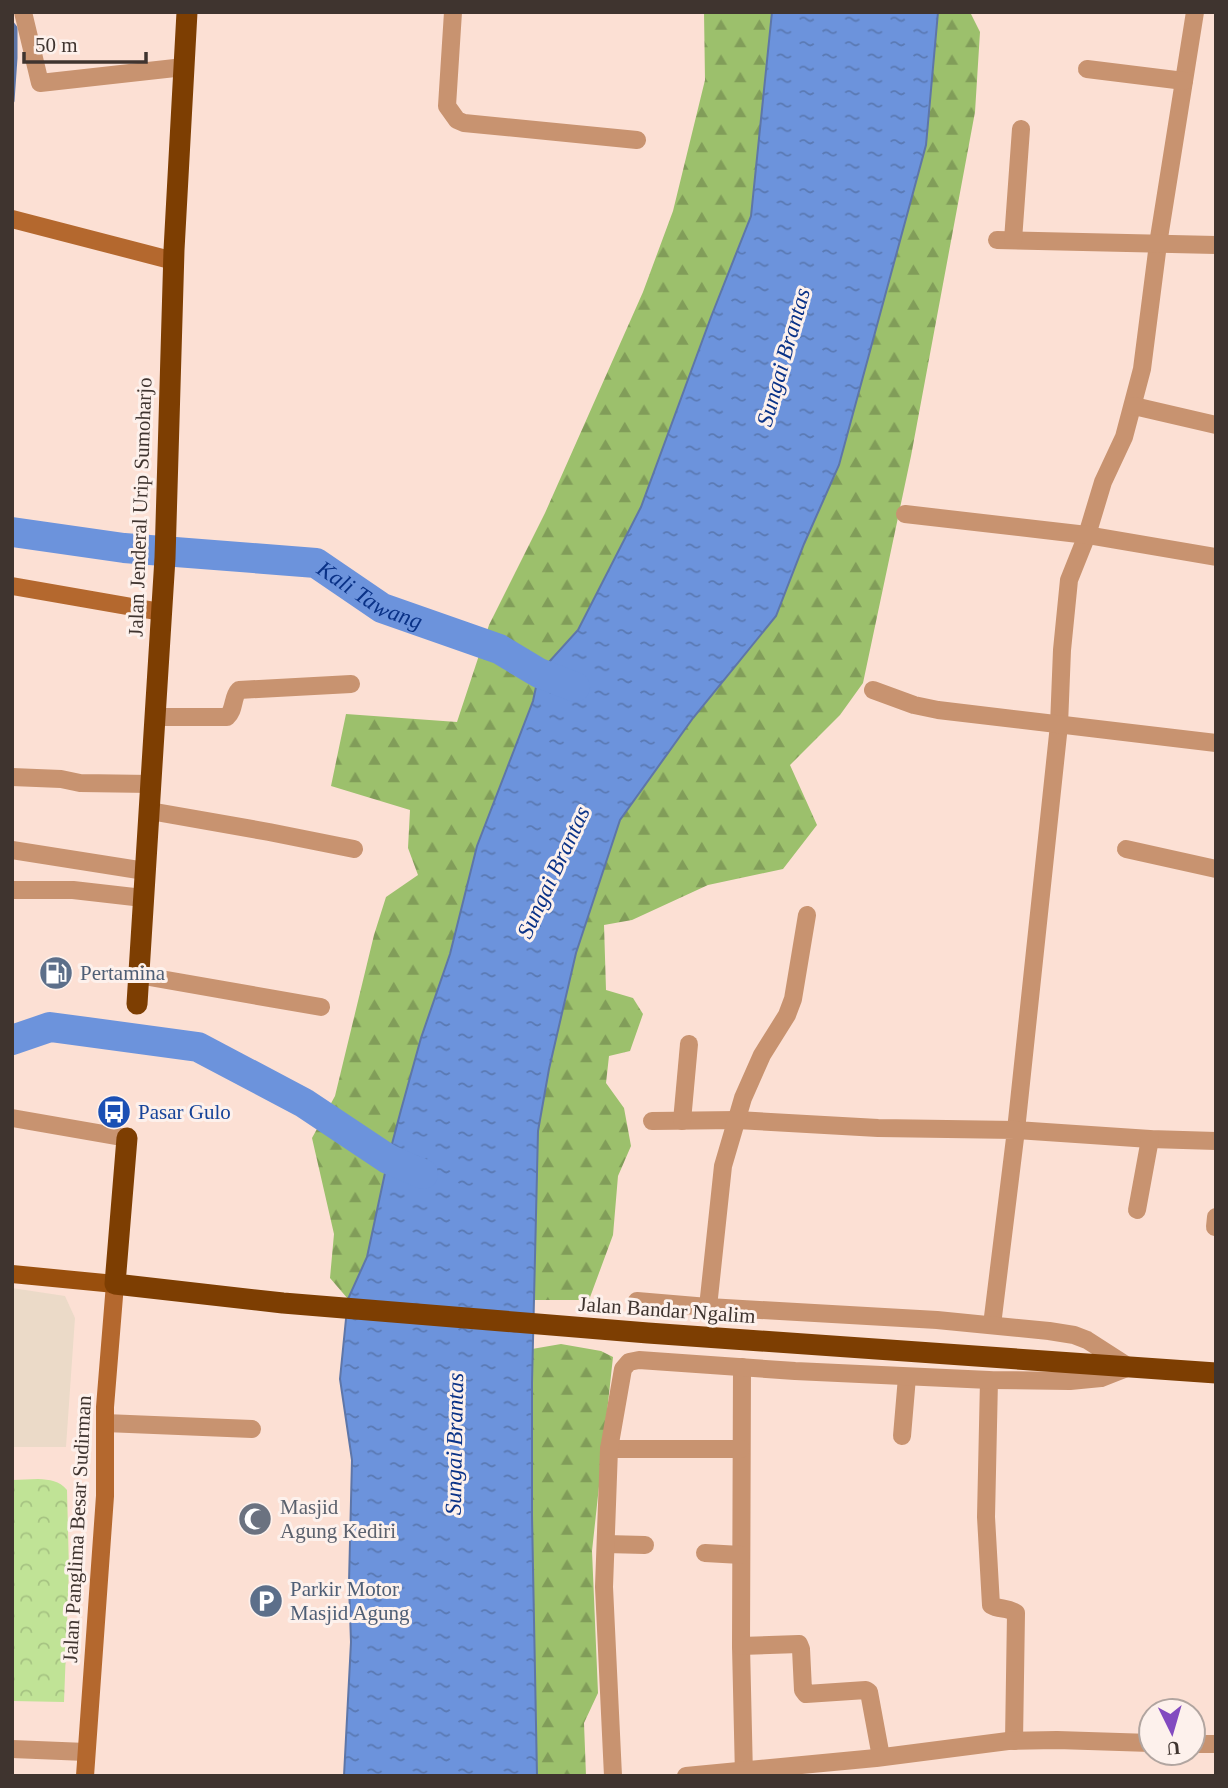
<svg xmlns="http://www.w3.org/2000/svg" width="1228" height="1788" font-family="'Times New Roman',serif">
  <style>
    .commercial { fill: #ebdac8 }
    .forest { fill: url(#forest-firs) }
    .park { fill: url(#park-crowns) }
    .water { fill: url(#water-ripples); stroke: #5e76a8; stroke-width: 2 }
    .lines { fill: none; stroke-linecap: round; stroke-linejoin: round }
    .stream { stroke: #5e76a8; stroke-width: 5 }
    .river { stroke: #6c93dc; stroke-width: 30 }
    .street { stroke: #c89370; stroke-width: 18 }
    .secondary { stroke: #b4682e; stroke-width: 18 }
    .primary { stroke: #994f0d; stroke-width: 18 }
    .highway { stroke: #7d3e02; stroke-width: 21 }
    .labels { text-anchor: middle; stroke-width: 6; stroke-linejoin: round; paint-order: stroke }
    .street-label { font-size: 21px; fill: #3f342f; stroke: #fdf1ec }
    .service-label { font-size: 21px; fill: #4e5e75; stroke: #fdf1ec; text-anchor: start }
    .transit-label { font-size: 21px; fill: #164399; stroke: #fdf1ec; text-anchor: start }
    .worship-label { font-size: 21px; fill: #5b616d; stroke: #fdf1ec; text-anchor: start }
    .water-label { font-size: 23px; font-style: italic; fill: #0a3287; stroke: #fdf1ec }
  </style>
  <defs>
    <pattern id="forest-firs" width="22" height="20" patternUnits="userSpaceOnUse" patternTransform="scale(1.75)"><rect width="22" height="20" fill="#9cc06c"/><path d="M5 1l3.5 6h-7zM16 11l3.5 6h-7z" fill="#819d59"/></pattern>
    <pattern id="park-crowns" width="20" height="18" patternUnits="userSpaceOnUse" patternTransform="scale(1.75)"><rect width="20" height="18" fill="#c0e396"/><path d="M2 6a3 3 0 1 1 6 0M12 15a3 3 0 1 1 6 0" fill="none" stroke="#a6c382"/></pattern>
    <pattern id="water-ripples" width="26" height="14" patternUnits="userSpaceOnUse" patternTransform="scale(1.75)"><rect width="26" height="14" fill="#6c93dc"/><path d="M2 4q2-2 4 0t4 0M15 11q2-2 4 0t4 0" fill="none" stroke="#5a79b3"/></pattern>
  </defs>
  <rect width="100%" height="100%" fill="#fce0d4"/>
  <!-- commercial -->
  <path class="commercial" d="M 12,1288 L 65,1296 L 75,1318 L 66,1447 L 12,1447 Z"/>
  <!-- forest -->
  <g class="forest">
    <path d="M 704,12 L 772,12 L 751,216 L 711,317 L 641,507 L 578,630 L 533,701 L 477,846 L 450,954 L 421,1038 L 401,1110 L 367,1257 L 348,1299 L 330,1278 L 334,1234 L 312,1138 L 335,1096 L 374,935 L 386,897 L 418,875 L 408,848 L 410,810 L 331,786 L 346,714 L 457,722 L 489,625 L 545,513 L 643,292 L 673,211 L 705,80 Z"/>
    <path d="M 938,12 L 970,12 L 980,32 L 975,112 L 911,456 L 863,683 L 840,715 L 790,765 L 817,825 L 783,869 L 708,885 L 632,920 L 604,925 L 606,990 L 633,998 L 643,1014 L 630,1051 L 609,1056 L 606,1083 L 624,1108 L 631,1146 L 618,1176 L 613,1235 L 589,1300 L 534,1300 L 538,1131 L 549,1069 L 576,953 L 620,820 L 693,718 L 776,616 L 804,544 L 839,465 L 926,145 Z"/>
    <path d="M 561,1344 L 601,1351 L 613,1357 L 592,1551 L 598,1693 L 584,1723 L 586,1776 L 537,1776 L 532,1525 L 532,1349 Z"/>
  </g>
  <!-- park -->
  <path class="park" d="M 38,1479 C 50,1480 59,1480 67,1490 L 69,1570 L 64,1702 L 12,1701 L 12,1480 Z"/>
  <!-- water -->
  <path class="water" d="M 772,12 L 938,12 L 926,145 L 839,465 L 804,544 L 776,616 L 693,718 L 620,820 L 576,953 L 549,1069 L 538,1131 L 532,1383 L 532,1516 L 537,1776 L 344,1776 L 351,1642 L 349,1583 L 352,1460 L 340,1379 L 348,1299 L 367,1257 L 388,1159 L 401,1110 L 421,1038 L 450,954 L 477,846 L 533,701 L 539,673 L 578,630 L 641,507 L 711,317 L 751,216 Z"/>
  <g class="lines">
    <!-- stream -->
    <path class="stream" d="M 12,24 L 15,28 L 15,58 L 12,101"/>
    <!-- river -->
    <g class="river">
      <path id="s1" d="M 12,532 L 124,548 L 316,563 L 382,608 L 499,649 L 539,673 L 575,687"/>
      <path d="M 12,1040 L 50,1027 L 198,1047 L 304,1103 L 388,1159 L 423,1174"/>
    </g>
    <!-- street -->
    <g class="street">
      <path d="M 23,12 L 40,83 L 184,67"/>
      <path d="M 453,12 L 447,106 L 457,120 L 464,123 L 637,140"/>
      <path d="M 1195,12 L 1158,244 L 1142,369 L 1124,437 L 1103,482 L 1087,535 L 1069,580 L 1062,650 L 1059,725 L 1016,1130 L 1150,1139 L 1216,1141"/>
      <path d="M 1087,69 L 1184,81"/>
      <path d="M 997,240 L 1216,245"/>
      <path d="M 1013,240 L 1021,129"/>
      <path d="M 1134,406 L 1216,425"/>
      <path d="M 905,514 L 1087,535 L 1216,557"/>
      <path d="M 873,690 L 914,705 L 938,710 L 1216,743"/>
      <path d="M 155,717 L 227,717 C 235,710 232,697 239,690 L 351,684"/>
      <path d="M 12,777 L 61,779 L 80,783 L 151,784"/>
      <path d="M 150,811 L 269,832 L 354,849"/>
      <path d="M 1126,849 L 1216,869"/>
      <path d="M 12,850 L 145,871"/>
      <path d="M 12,890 L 73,890 L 143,898"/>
      <path d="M 138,975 L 321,1007"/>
      <path d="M 12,1118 L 127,1138"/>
      <path d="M 652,1121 L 737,1120 L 878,1128 L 1016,1130 L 992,1325"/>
      <path d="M 682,1121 L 689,1044"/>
      <path d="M 1137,1210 L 1150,1139"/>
      <path d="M 1215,1227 L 1216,1217"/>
      <path d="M 637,1301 L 708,1307 L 937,1320 L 1049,1331 L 1074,1335 L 1087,1340 L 1129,1367"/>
      <path d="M 708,1307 L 723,1166 L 743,1098 L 762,1055 L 787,1015 L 793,999 L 807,915"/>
      <path d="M 742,1367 L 741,1646 L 744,1776"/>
      <path d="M 989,1380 L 986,1517 L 991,1605 C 999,1610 1008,1607 1016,1613 L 1014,1741"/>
      <path d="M 105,1423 L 252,1429"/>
      <path d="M 902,1436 L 907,1377"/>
      <path d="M 609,1449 L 741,1449"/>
      <path d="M 606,1544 L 645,1545"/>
      <path d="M 705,1553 L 741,1555"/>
      <path d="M 741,1646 L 799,1644 L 801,1649 L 803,1690 L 806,1694 L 866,1690 L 869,1692 L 881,1757"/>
      <path d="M 1193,1744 L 1216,1744"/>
      <path d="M 12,1749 L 86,1752"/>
      <path d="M 613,1776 L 604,1587 L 609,1449 L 623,1369 L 629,1362 L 639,1360 L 795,1371 L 989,1380 L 1070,1381 L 1101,1378 L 1129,1367"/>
      <path d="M 686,1776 L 876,1758 L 1008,1741 L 1057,1740 L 1151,1743"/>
    </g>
    <!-- secondary -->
    <g class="secondary">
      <path d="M 12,219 L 174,261"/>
      <path d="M 12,586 L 161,612"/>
      <path d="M 85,1776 L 105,1496 L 105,1407 L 115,1284"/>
    </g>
    <!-- primary -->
    <path class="primary" d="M 12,1274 L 115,1284"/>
    <!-- highway -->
    <g class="highway">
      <path d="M 137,1004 L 165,558 L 174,250 L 187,12"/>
      <path d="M 127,1138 L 115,1284 L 283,1303 L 648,1333 L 1216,1373"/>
    </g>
  </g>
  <!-- icons -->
  <defs>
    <g id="fuel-disc" transform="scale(1.75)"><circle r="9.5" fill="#5c6f8a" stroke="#fdf1ec"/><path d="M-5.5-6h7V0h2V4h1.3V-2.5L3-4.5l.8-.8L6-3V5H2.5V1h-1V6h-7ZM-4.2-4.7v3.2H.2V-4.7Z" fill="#fff"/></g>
    <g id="bus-disc" transform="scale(1.75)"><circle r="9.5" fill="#1a4fb4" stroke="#fdf1ec"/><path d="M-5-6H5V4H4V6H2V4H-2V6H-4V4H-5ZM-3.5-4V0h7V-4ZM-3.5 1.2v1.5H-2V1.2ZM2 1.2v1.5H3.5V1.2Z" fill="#fff"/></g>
    <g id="mosque-disc" transform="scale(1.75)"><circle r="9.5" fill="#6b7280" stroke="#fdf1ec"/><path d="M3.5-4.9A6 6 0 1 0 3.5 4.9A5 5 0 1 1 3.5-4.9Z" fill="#fff"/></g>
    <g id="parking-disc" transform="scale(1.75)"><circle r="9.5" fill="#5c6f8a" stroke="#fdf1ec"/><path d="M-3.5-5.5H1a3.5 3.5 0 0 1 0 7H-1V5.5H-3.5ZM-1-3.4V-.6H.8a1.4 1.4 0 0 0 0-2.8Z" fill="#fff"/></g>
  </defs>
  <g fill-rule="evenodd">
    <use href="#fuel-disc" x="56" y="973"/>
    <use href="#bus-disc" x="114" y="1112"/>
    <use href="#mosque-disc" x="255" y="1519"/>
    <use href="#parking-disc" x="266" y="1601"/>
  </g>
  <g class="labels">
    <!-- street labels -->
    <g class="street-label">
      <text transform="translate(140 507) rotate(-88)" y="7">Jalan Jenderal Urip Sumoharjo</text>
      <text transform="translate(667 1310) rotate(4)" y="7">Jalan Bandar Ngalim</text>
      <text transform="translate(77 1529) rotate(-87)" y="7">Jalan Panglima Besar Sudirman</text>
    </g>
    <!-- service labels -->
    <g class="service-label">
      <text x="80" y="980">Pertamina</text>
      <text x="290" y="1596">Parkir Motor<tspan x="290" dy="24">Masjid Agung</tspan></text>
    </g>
    <!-- transit labels -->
    <g class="transit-label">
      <text x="138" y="1119">Pasar Gulo</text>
    </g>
    <!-- worship labels -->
    <g class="worship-label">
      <text x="280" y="1514">Masjid<tspan x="280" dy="24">Agung Kediri</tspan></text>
    </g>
    <!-- water labels -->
    <g class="water-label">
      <text transform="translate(783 357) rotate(-74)" y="8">Sungai Brantas</text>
      <text dy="8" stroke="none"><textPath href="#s1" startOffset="369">Kali Tawang</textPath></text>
      <text transform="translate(553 872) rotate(-65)" y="8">Sungai Brantas</text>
      <text transform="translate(454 1444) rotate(-89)" y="8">Sungai Brantas</text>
    </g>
  </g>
  <!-- border -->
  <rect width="1228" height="1788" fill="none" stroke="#3f342f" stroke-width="28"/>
  <!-- north arrow -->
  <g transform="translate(1172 1732) rotate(175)"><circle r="33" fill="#fdf1ec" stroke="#b1a5a0" stroke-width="2"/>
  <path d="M0-5L12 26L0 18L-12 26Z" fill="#824ac0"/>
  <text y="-10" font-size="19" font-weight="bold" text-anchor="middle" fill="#3f342f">U</text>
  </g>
  <!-- scale -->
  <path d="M24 52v10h122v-10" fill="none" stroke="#3f342f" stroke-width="3.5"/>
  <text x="35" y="52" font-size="21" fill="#3f342f" stroke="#fdf1ec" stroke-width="5" paint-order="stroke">50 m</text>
</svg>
